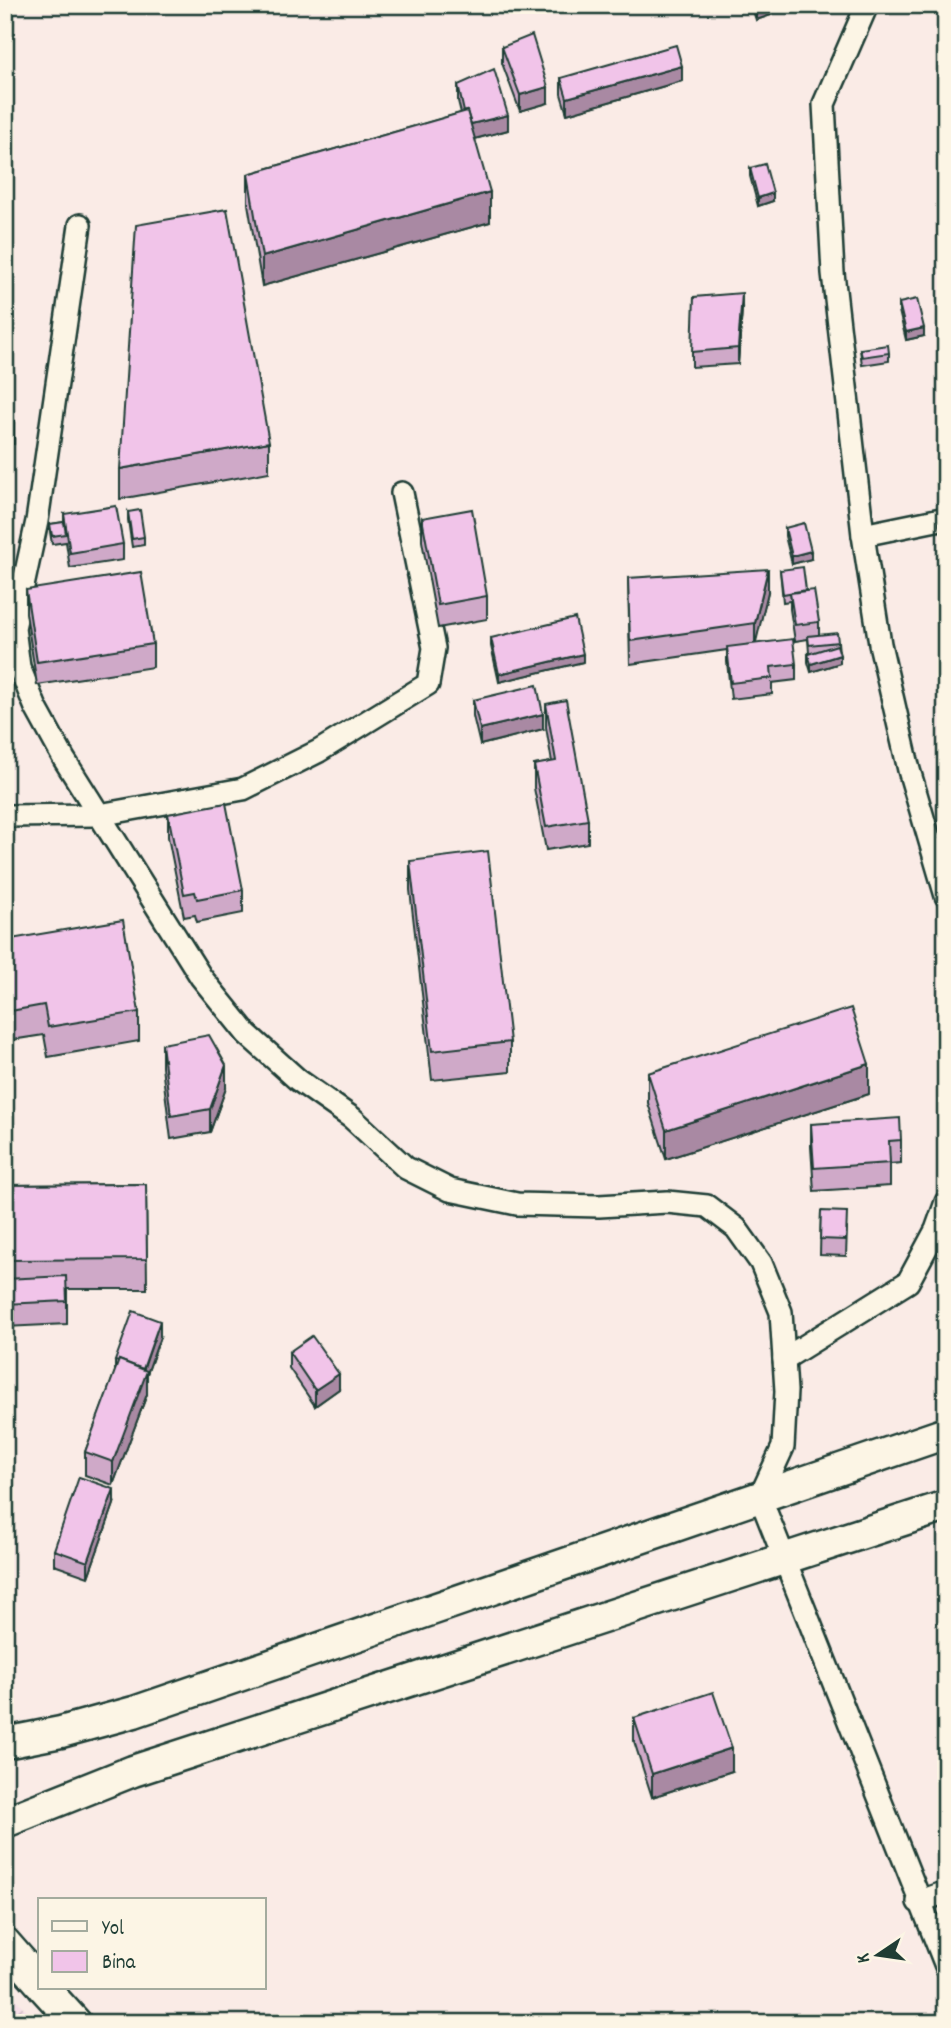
<svg xmlns="http://www.w3.org/2000/svg" width="951" height="2028" font-family="Dekko,sans-serif">
  <style>
    .industrial { fill: url(#industrial-furrows) }
    .lines { fill: none; stroke-linecap: round; stroke-linejoin: round }
    .street-casing { stroke: #1f3d34; stroke-width: 26 }
    .secondary-casing { stroke: #1f3d34; stroke-width: 35 }
    .street { stroke: #fcf5e5; stroke-width: 21 }
    .secondary { stroke: #fcf5e5; stroke-width: 30 }
    .wall { fill: #cfa9c8; stroke: #1f3d34; stroke-width: 2 }
    .shaded-wall { fill: #a989a3; stroke: #1f3d34; stroke-width: 2 }
    .building { fill: #f1c4e9; stroke: #1f3d34; stroke-width: 2 }
  </style>
  <defs>
    <pattern id="industrial-furrows" width="10" height="10" patternUnits="userSpaceOnUse" patternTransform="scale(1.75)"><rect width="10" height="10" fill="#f7dfe7"/><path d="M-1 1l2-2M0 10L10 0M9 11l2-2" fill="none" stroke="#d3c0c7"/></pattern>
  </defs>
  <rect width="100%" height="100%" fill="#faebe6"/>
  <filter id="ink" filterUnits="userSpaceOnUse"><feTurbulence type="fractalNoise" baseFrequency=".0143" numOctaves="2"/><feDisplacementMap in="SourceGraphic" scale="14" xChannelSelector="R" yChannelSelector="G"/><feConvolveMatrix kernelMatrix="1 2 1 2 8 2 1 2 1" color-interpolation-filters="sRGB"/></filter>
  <g filter="url(#ink)">
    <!-- industrial -->
    <path class="industrial" d="M 5,1987 L 37,2023 L 5,2023 Z"/>
    <g class="lines">
      <!-- street casing -->
      <g class="street-casing">
        <g id="street">
          <path d="M 867,5 L 824,104 L 833,273 L 863,535 L 880,644 L 909,770 L 946,896"/>
          <path d="M 80,225 L 37,521 L 14,628 L 19,667 L 36,708 L 64,759 L 201,977 L 247,1034 L 298,1080 L 352,1118 L 406,1168 L 450,1190 L 517,1204 L 599,1206 L 667,1202 L 707,1206 L 736,1228 L 761,1263 L 781,1312 L 786,1391 L 783,1447 L 760,1497 L 946,1966"/>
          <path d="M 863,535 L 946,518"/>
          <path d="M 5,816 L 99,815 L 243,789 L 319,751 L 428,684 L 434,648 L 402,493"/>
          <path d="M 784,1359 L 908,1282 L 936,1230 L 946,1202"/>
          <path d="M 918,1902 L 946,1892"/>
        </g>
      </g>
      <!-- secondary casing -->
      <g class="secondary-casing">
        <g id="secondary">
          <path d="M 5,1743 L 61,1732 L 134,1712 L 946,1433"/>
          <path d="M 5,1822 L 133,1771 L 946,1506"/>
          <path d="M 5,1943 L 40,1983"/>
          <path d="M 44,1988 L 76,2023"/>
        </g>
      </g>
      <!-- street -->
      <use href="#street" class="street"/>
      <!-- secondary -->
      <use href="#secondary" class="secondary"/>
    </g>
    <!-- wall -->
    <g class="wall">
      <path d="M 751,5 L 771,5 L 771,15 L 756,20 Z"/>
      <path d="M 502,47 L 548,103 L 520,111 L 502,63 Z"/>
      <path d="M 561,78 L 682,81 L 567,114 L 561,94 Z"/>
      <path d="M 458,85 L 508,130 L 475,139 L 490,222 L 262,286 L 248,204 L 248,174 L 461,113 L 458,101 Z"/>
      <path d="M 750,168 L 773,201 L 758,206 L 750,176 Z"/>
      <path d="M 899,303 L 924,336 L 906,340 L 899,311 Z"/>
      <path d="M 742,309 L 738,364 L 692,367 L 692,352 Z"/>
      <path d="M 860,349 L 889,353 L 889,361 L 862,365 Z"/>
      <path d="M 5,419 L 14,420 L 14,444 L 5,444 Z"/>
      <path d="M 269,442 L 269,472 L 120,499 L 120,469 Z"/>
      <path d="M 946,500 L 946,549 L 939,525 L 939,502 Z"/>
      <path d="M 128,512 L 144,537 L 144,545 L 132,547 L 128,520 Z"/>
      <path d="M 64,514 L 123,544 L 123,560 L 70,568 L 66,542 L 52,544 L 50,532 L 50,524 L 64,522 Z"/>
      <path d="M 422,518 L 487,596 L 487,619 L 438,628 L 422,541 Z"/>
      <path d="M 785,528 L 811,559 L 792,564 L 785,536 Z"/>
      <path d="M 780,570 L 806,591 L 819,622 L 819,635 L 838,642 L 840,663 L 811,672 L 808,662 L 808,654 L 809,653 L 808,639 L 795,641 L 790,609 L 790,601 L 783,602 Z"/>
      <path d="M 628,578 L 768,592 L 755,643 L 796,664 L 796,680 L 772,683 L 772,694 L 731,699 L 727,662 L 727,650 L 630,664 Z"/>
      <path d="M 26,590 L 153,644 L 153,667 L 37,685 L 26,613 Z"/>
      <path d="M 491,638 L 583,662 L 499,682 L 491,646 Z"/>
      <path d="M 473,700 L 543,729 L 480,745 L 473,716 Z"/>
      <path d="M 546,704 L 588,820 L 588,843 L 546,850 L 534,788 L 534,765 L 552,762 L 546,727 Z"/>
      <path d="M 168,814 L 243,890 L 243,913 L 197,922 L 195,915 L 184,917 L 168,837 Z"/>
      <path d="M 410,861 L 510,1042 L 510,1072 L 432,1080 L 410,890 Z"/>
      <path d="M 5,940 L 139,1012 L 139,1041 L 48,1057 L 44,1035 L 5,1041 Z"/>
      <path d="M 162,1044 L 226,1088 L 210,1132 L 171,1139 L 162,1067 Z"/>
      <path d="M 648,1073 L 869,1094 L 666,1159 L 648,1103 Z"/>
      <path d="M 811,1124 L 901,1140 L 901,1163 L 890,1164 L 890,1186 L 814,1191 L 811,1147 Z"/>
      <path d="M 146,1184 L 147,1289 L 67,1289 L 67,1324 L 5,1327 L 5,1185 Z"/>
      <path d="M 821,1211 L 847,1228 L 846,1256 L 820,1255 Z"/>
      <path d="M 160,1337 L 147,1374 L 147,1394 L 113,1485 L 85,1475 L 85,1452 L 115,1372 L 115,1361 Z"/>
      <path d="M 289,1352 L 339,1389 L 315,1406 L 289,1368 Z"/>
      <path d="M 114,1504 L 88,1577 L 54,1565 L 54,1550 Z"/>
      <path d="M 634,1718 L 732,1771 L 652,1797 L 634,1741 Z"/>
    </g>
    <!-- shaded-wall -->
    <g class="shaded-wall">
      <path d="M 756,5 L 771,5 L 771,15 L 756,20 Z"/>
      <path d="M 682,66 L 682,81 L 567,114 L 567,98 Z"/>
      <path d="M 548,87 L 548,103 L 520,111 L 520,95 Z"/>
      <path d="M 508,115 L 508,130 L 467,141 L 467,125 Z"/>
      <path d="M 490,192 L 490,222 L 262,286 L 262,257 Z"/>
      <path d="M 773,193 L 773,201 L 758,206 L 758,198 Z"/>
      <path d="M 742,293 L 742,309 L 738,364 L 738,348 Z"/>
      <path d="M 924,328 L 924,336 L 906,340 L 906,332 Z"/>
      <path d="M 811,551 L 811,559 L 792,564 L 792,556 Z"/>
      <path d="M 768,569 L 768,592 L 755,646 L 755,623 Z"/>
      <path d="M 583,654 L 583,662 L 499,682 L 499,674 Z"/>
      <path d="M 840,655 L 840,663 L 811,672 L 811,664 Z"/>
      <path d="M 543,714 L 543,729 L 480,745 L 480,729 Z"/>
      <path d="M 869,1064 L 869,1094 L 666,1159 L 666,1130 Z"/>
      <path d="M 226,1065 L 226,1088 L 210,1132 L 210,1109 Z"/>
      <path d="M 160,1321 L 160,1337 L 147,1374 L 147,1394 L 113,1485 L 113,1462 L 143,1371 Z"/>
      <path d="M 339,1374 L 339,1389 L 315,1406 L 315,1390 Z"/>
      <path d="M 114,1489 L 114,1504 L 88,1577 L 88,1562 Z"/>
      <path d="M 732,1748 L 732,1771 L 652,1797 L 652,1774 Z"/>
    </g>
    <!-- building -->
    <g class="building">
      <path d="M 532,35 L 548,87 L 520,95 L 502,47 Z"/>
      <path d="M 676,45 L 682,66 L 567,98 L 561,78 Z"/>
      <path d="M 494,69 L 508,115 L 471,124 L 467,111 L 464,112 L 458,85 Z"/>
      <path d="M 467,111 L 490,192 L 262,257 L 248,174 Z"/>
      <path d="M 765,164 L 773,193 L 758,198 L 750,168 Z"/>
      <path d="M 227,209 L 269,442 L 120,469 L 136,225 Z"/>
      <path d="M 742,293 L 738,348 L 692,352 L 694,297 Z"/>
      <path d="M 917,299 L 924,328 L 906,332 L 899,303 Z"/>
      <path d="M 888,345 L 889,353 L 862,357 L 860,349 Z"/>
      <path d="M 5,419 L 14,420 L 14,436 L 5,436 Z"/>
      <path d="M 946,500 L 946,526 L 939,502 Z"/>
      <path d="M 116,506 L 123,544 L 70,553 L 64,514 Z"/>
      <path d="M 472,509 L 487,596 L 438,605 L 422,518 Z"/>
      <path d="M 140,510 L 144,537 L 132,539 L 128,512 Z"/>
      <path d="M 64,522 L 66,534 L 52,536 L 50,524 Z"/>
      <path d="M 804,523 L 811,551 L 792,556 L 785,528 Z"/>
      <path d="M 803,567 L 806,590 L 783,594 L 780,570 Z"/>
      <path d="M 768,569 L 755,623 L 630,641 L 628,578 Z"/>
      <path d="M 141,572 L 153,644 L 37,662 L 26,590 Z"/>
      <path d="M 814,590 L 819,622 L 795,625 L 790,593 Z"/>
      <path d="M 575,618 L 583,654 L 499,674 L 491,638 Z"/>
      <path d="M 837,633 L 838,642 L 809,645 L 808,636 Z"/>
      <path d="M 793,639 L 796,664 L 771,667 L 772,678 L 731,683 L 727,647 Z"/>
      <path d="M 837,645 L 840,655 L 811,664 L 808,654 Z"/>
      <path d="M 537,685 L 543,714 L 480,729 L 473,700 Z"/>
      <path d="M 566,700 L 588,820 L 546,827 L 534,765 L 556,761 L 546,704 Z"/>
      <path d="M 226,803 L 243,890 L 197,899 L 195,892 L 184,894 L 168,814 Z"/>
      <path d="M 488,851 L 510,1042 L 432,1051 L 410,861 Z"/>
      <path d="M 123,920 L 139,1012 L 48,1027 L 44,1005 L 5,1012 L 5,940 Z"/>
      <path d="M 851,1008 L 869,1064 L 666,1130 L 648,1073 Z"/>
      <path d="M 209,1035 L 226,1065 L 210,1109 L 171,1116 L 162,1044 Z"/>
      <path d="M 900,1118 L 901,1140 L 889,1141 L 890,1163 L 814,1168 L 811,1124 Z"/>
      <path d="M 146,1184 L 147,1259 L 5,1260 L 5,1185 Z"/>
      <path d="M 821,1211 L 847,1212 L 846,1240 L 820,1239 Z"/>
      <path d="M 66,1276 L 67,1301 L 5,1304 L 5,1279 Z"/>
      <path d="M 133,1311 L 160,1321 L 143,1369 L 119,1360 L 119,1362 L 115,1361 Z"/>
      <path d="M 312,1336 L 339,1374 L 315,1390 L 289,1352 Z"/>
      <path d="M 119,1360 L 147,1371 L 113,1462 L 85,1452 Z"/>
      <path d="M 79,1477 L 114,1489 L 88,1562 L 54,1550 Z"/>
      <path d="M 713,1692 L 732,1748 L 652,1774 L 634,1718 Z"/>
    </g>
  </g>
  <!-- margin -->
  <rect width="951" height="2028" fill="none" stroke="#fcf5e5" stroke-width="28"/>
  <rect x="14" y="14" width="923" height="2000" fill="none" stroke="#1f3d34" stroke-width="2.5" filter="url(#ink)"/>
  <!-- legend -->
  <rect x="38" y="1898" width="228" height="91" fill="#fcf5e5" stroke="#a4ab9e" stroke-width="2"/>
  <rect x="52" y="1921" width="35" height="10" fill="#fcf5e5" stroke="#a4ab9e" stroke-width="2"/>
  <text x="102" y="1934" font-size="21" fill="#1f3d34">Yol</text>
  <rect x="52" y="1951" width="35" height="21" fill="#f1c4e9" stroke="#a4ab9e" stroke-width="2"/>
  <text x="102" y="1968" font-size="21" fill="#1f3d34">Bina</text>
  <!-- north arrow -->
  <g transform="translate(878 1955) rotate(257)" stroke="#fcf5e5" stroke-width="5" paint-order="stroke">
  <path d="M0-5L12 26L0 18L-12 26Z" fill="#1f3d34"/>
  <text y="-10" font-size="19" font-weight="bold" text-anchor="middle" fill="#1f3d34">K</text>
  </g>
</svg>
